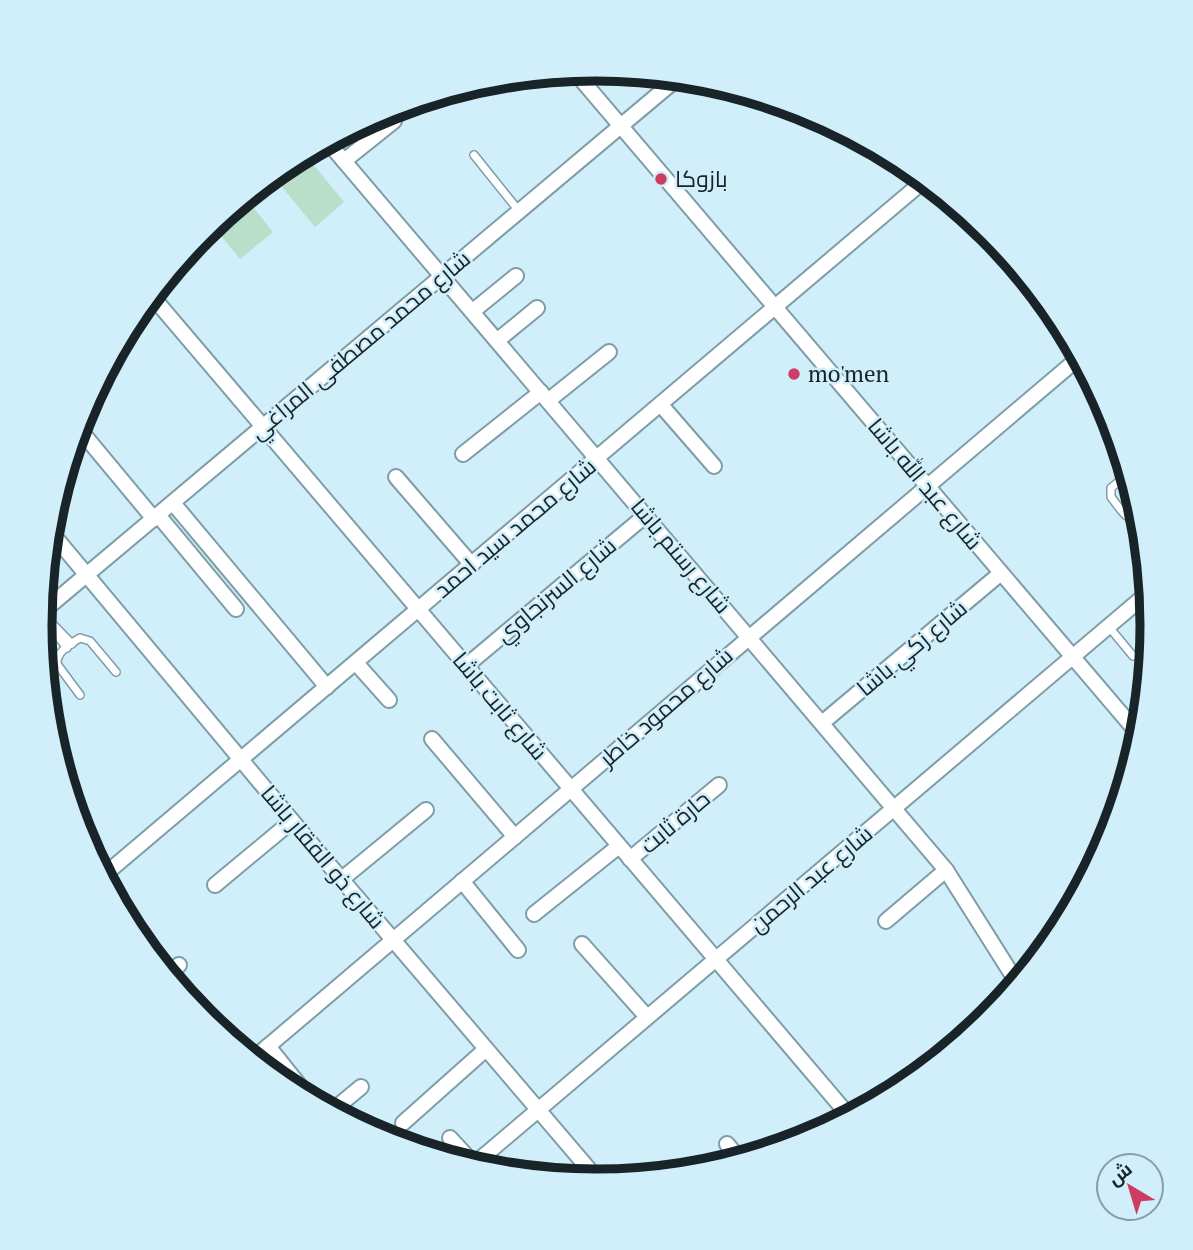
<svg xmlns="http://www.w3.org/2000/svg" width="1193" height="1250" font-family="'PT Serif',Cairo,serif">
  <style>
    .green { fill: #b9deca }
    .lines { fill: none; stroke-linecap: round; stroke-linejoin: round }
    .service-casing { stroke: #7f9da7; stroke-width: 10 }
    .minor-casing { stroke: #7f9da7; stroke-width: 18 }
    .service { stroke: #fff; stroke-width: 7 }
    .minor { stroke: #fff; stroke-width: 14 }
    .poi-dot { fill: #cc3d63; stroke: #d0effb; stroke-width: 2.5 }
    .labels { text-anchor: middle; stroke-width: 5; stroke-linejoin: round; paint-order: stroke }
    .poi-label { font-size: 23px; fill: #182428; stroke: #d0effb; text-anchor: start }
    .street-label { font-size: 23px; fill: #182428; stroke: #d0effb }
    .rim { fill: none; stroke: #182428; stroke-width: 9 }
  </style>
  <rect width="100%" height="100%" fill="#d0effb"/>
  <!-- green -->
  <g class="green">
    <path d="M 304,153 L 344,202 L 315,227 L 272,175 L 288,162 Z"/>
    <path d="M 245,197 L 273,232 L 240,259 L 212,225 Z"/>
  </g>
  <g class="lines">
    <!-- service casing -->
    <g class="service-casing">
      <g id="service">
        <path d="M 474,155 L 519,211"/>
        <path d="M 1129,473 L 1111,488 L 1111,497 C 1120,508 1127,524 1142,518"/>
        <path d="M 42,613 L 72,644"/>
        <path d="M 1109,627 L 1133,656"/>
        <path d="M 54,628 L 56,634 L 67,648"/>
        <path d="M 80,695 L 57,664 C 56,652 70,644 80,638 L 90,641 L 116,672"/>
      </g>
    </g>
    <!-- minor casing -->
    <g class="minor-casing">
      <g id="minor">
        <path d="M 574,71 L 1141,737"/>
        <path d="M 327,141 L 946,870 L 1018,984"/>
        <path d="M 344,161 L 394,121"/>
        <path d="M 151,295 L 850,1117"/>
        <path d="M 473,311 L 516,276"/>
        <path d="M 498,340 L 537,308"/>
        <path d="M 549,400 L 609,352"/>
        <path d="M 661,405 L 714,466"/>
        <path d="M 80,430 L 154,519"/>
        <path d="M 463,454 L 541,392"/>
        <path d="M 396,477 L 472,565"/>
        <path d="M 173,503 L 327,687"/>
        <path d="M 158,515 L 236,609"/>
        <path d="M 50,531 L 319,853 L 599,1181"/>
        <path d="M 41,613 L 679,77"/>
        <path d="M 356,663 L 389,700"/>
        <path d="M 466,666 L 646,515"/>
        <path d="M 822,723 L 1001,573"/>
        <path d="M 432,739 L 515,837"/>
        <path d="M 630,859 L 719,785"/>
        <path d="M 103,876 L 926,179"/>
        <path d="M 342,879 L 426,810"/>
        <path d="M 462,881 L 518,950"/>
        <path d="M 215,885 L 292,821"/>
        <path d="M 534,914 L 619,846"/>
        <path d="M 886,921 L 946,870"/>
        <path d="M 582,944 L 647,1017"/>
        <path d="M 167,975 L 179,965"/>
        <path d="M 268,1046 L 312,1101"/>
        <path d="M 253,1059 L 1081,356"/>
        <path d="M 332,1111 L 361,1087"/>
        <path d="M 403,1123 L 486,1049"/>
        <path d="M 450,1138 L 474,1164"/>
        <path d="M 727,1144 L 740,1160"/>
        <path d="M 485,1155 L 499,1172"/>
        <path d="M 472,1166 L 1149,592"/>
      </g>
    </g>
    <!-- service -->
    <use href="#service" class="service"/>
    <!-- minor -->
    <use href="#minor" class="minor"/>
  </g>
  <!-- markers -->
  <g class="poi-dot">
    <circle cx="661" cy="179" r="7"/>
    <circle cx="794" cy="374" r="7"/>
  </g>
  <g class="labels">
    <!-- poi labels -->
    <g class="poi-label">
      <text x="675" y="187">بازوكا</text>
      <text x="808" y="382">mo'men</text>
    </g>
    <!-- street labels -->
    <g class="street-label">
      <text transform="translate(360 345) rotate(-40)" y="8">شارع محمد مصطفى المراغي</text>
      <text transform="translate(925 484) rotate(50)" y="8">شارع عبد الله باشا</text>
      <text transform="translate(515 528) rotate(-40)" y="8">شارع محمد سيد احمد</text>
      <text transform="translate(681 556) rotate(50)" y="8">شارع رستم باشا</text>
      <text transform="translate(556 590) rotate(-40)" y="8">شارع السرنجاوي</text>
      <text transform="translate(912 648) rotate(-40)" y="8">شارع زكي باشا</text>
      <text transform="translate(500 706) rotate(50)" y="8">شارع ثابت باشا</text>
      <text transform="translate(666 707) rotate(-41)" y="8">شارع محمود خاطر</text>
      <text transform="translate(675 822) rotate(-40)" y="8">حارة ثابت</text>
      <text transform="translate(323 857) rotate(50)" y="8">شارع ذو الفقار باشا</text>
      <text transform="translate(811 879) rotate(-40)" y="8">شارع عبد الرحمن</text>
    </g>
  </g>
  <!-- crop -->
  <path d="M0 0H1193V1250H0ZM52 625a544 544 0 1 1 1088 0a544 544 0 1 1-1088 0Z" fill="#d0effb" fill-rule="evenodd"/>
  <path class="rim" d="M52 625a544 544 0 1 1 1088 0a544 544 0 1 1-1088 0Z"/>
  <!-- north arrow -->
  <g transform="translate(1130 1187) rotate(322)"><circle r="33" fill="#d0effb" stroke="#869ea7" stroke-width="2"/>
  <path d="M0-5L12 26L0 18L-12 26Z" fill="#cc3d63"/>
  <text y="-10" font-size="19" font-weight="bold" text-anchor="middle" fill="#182428">ش</text>
  </g>
</svg>
